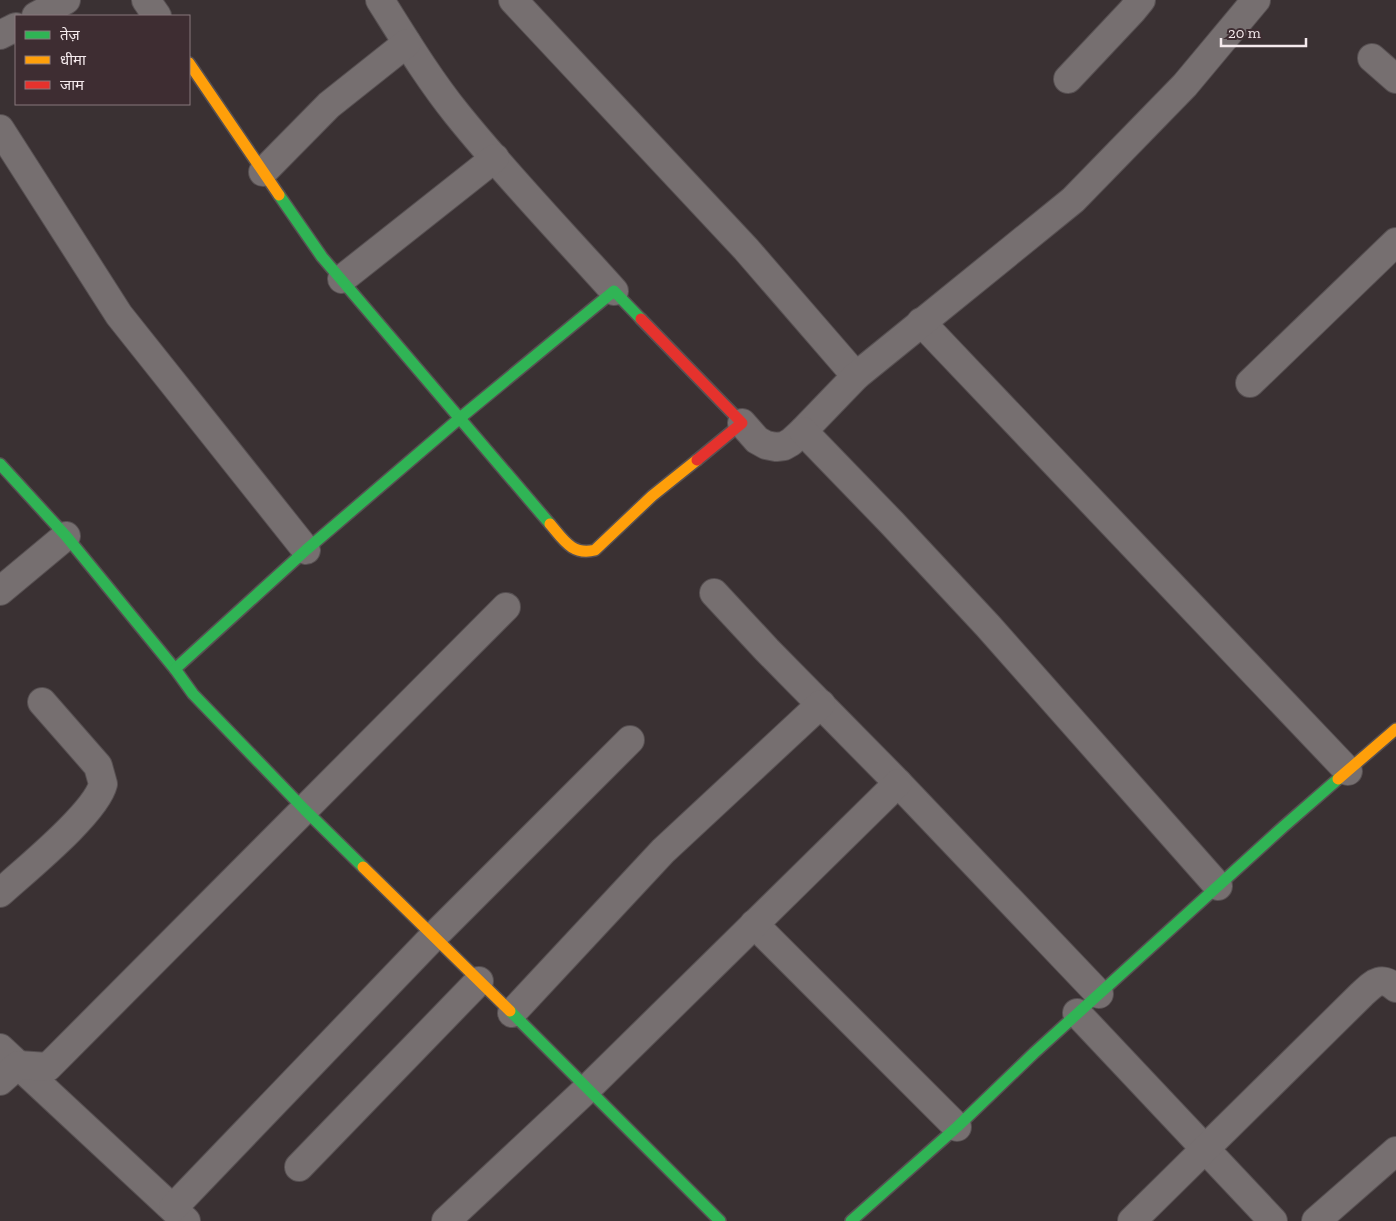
<svg xmlns="http://www.w3.org/2000/svg" width="1396" height="1221" font-family="'Zilla Slab','Noto Sans Devanagari',serif">
  <style>
    .lines { fill: none; stroke-linecap: round; stroke-linejoin: round }
    .street-casing { stroke: #575052; stroke-width: 30 }
    .fast-casing { stroke: #575052; stroke-width: 14 }
    .slow-casing { stroke: #575052; stroke-width: 14 }
    .jam-casing { stroke: #575052; stroke-width: 14 }
    .street { stroke: #766f70; stroke-width: 28 }
    .fast { stroke: #30b455; stroke-width: 11 }
    .slow { stroke: #ff9f0a; stroke-width: 11 }
    .jam { stroke: #e5322d; stroke-width: 11 }
  </style>
  <rect width="100%" height="100%" fill="#3a3133"/>
  <g class="lines">
    <!-- street casing -->
    <g class="street-casing">
      <g id="street">
        <path d="M 146,0 L 157,16"/>
        <path d="M 380,0 C 404,38 428,78 457,114 C 506,175 561,232 614,291"/>
        <path d="M 513,0 L 746,249 L 856,376"/>
        <path d="M 36,16 L 66,0"/>
        <path d="M 0,35 L 16,27"/>
        <path d="M 1372,58 L 1396,79"/>
        <path d="M 1068,79 L 1132,11 L 1141,0"/>
        <path d="M 0,129 L 119,315 L 306,550"/>
        <path d="M 263,172 L 329,105 L 407,43"/>
        <path d="M 342,279 L 495,158"/>
        <path d="M 921,322 L 1348,771"/>
        <path d="M 1250,383 L 1396,242"/>
        <path d="M 742,423 L 757,440 L 766,445 L 776,447 L 784,446 L 791,442 L 803,431 L 856,376 L 1073,200 L 1185,85 L 1256,0"/>
        <path d="M 803,431 L 892,523 L 988,626 L 1218,886"/>
        <path d="M 0,591 L 66,536"/>
        <path d="M 714,593 L 767,650 L 898,783 L 1099,994"/>
        <path d="M 0,893 C 24,871 96,813 103,784 L 98,766 L 42,702"/>
        <path d="M 754,924 L 957,1127"/>
        <path d="M 512,1013 L 663,851 L 821,704"/>
        <path d="M 1077,1013 L 1273,1221"/>
        <path d="M 0,1048 L 186,1221"/>
        <path d="M 0,1081 L 18,1065 L 48,1067 L 506,607"/>
        <path d="M 299,1167 L 479,981"/>
        <path d="M 173,1208 L 434,936 L 630,740"/>
        <path d="M 446,1221 L 587,1089 L 898,783"/>
        <path d="M 1132,1221 L 1362,994 C 1374,983 1381,975 1396,988"/>
        <path d="M 1316,1221 L 1396,1151"/>
      </g>
    </g>
    <!-- fast casing -->
    <g class="fast-casing">
      <g id="fast">
        <path d="M 279,195 L 322,257 L 550,524"/>
        <path d="M 0,464 L 66,536 L 175,669 L 193,694 L 305,810 L 363,867"/>
        <path d="M 175,669 L 306,550 L 460,418 L 614,291 L 641,319"/>
        <path d="M 510,1011 L 720,1221"/>
        <path d="M 851,1221 L 957,1127 L 1034,1053 L 1283,827 L 1338,779"/>
      </g>
    </g>
    <!-- slow casing -->
    <g class="slow-casing">
      <g id="slow">
        <path d="M 189,63 L 279,195"/>
        <path d="M 550,524 C 563,539 572,556 595,550 L 652,496 L 697,460"/>
        <path d="M 1338,779 L 1396,729"/>
        <path d="M 363,867 L 510,1011"/>
      </g>
    </g>
    <!-- jam casing -->
    <g class="jam-casing">
      <path id="jam" d="M 641,319 L 742,423 L 697,460"/>
    </g>
    <!-- street -->
    <use href="#street" class="street"/>
    <!-- fast -->
    <use href="#fast" class="fast"/>
    <!-- slow -->
    <use href="#slow" class="slow"/>
    <!-- jam -->
    <use href="#jam" class="jam"/>
  </g>
  <!-- legend -->
  <rect x="15" y="15" width="175" height="90" fill="#3e2d32" stroke="#87797d"/>
  <rect x="25" y="31" width="25" height="8" fill="#30b455" stroke="#87797d"/>
  <text x="60" y="40" font-size="15" fill="#f5eaed">तेज़</text>
  <rect x="25" y="56" width="25" height="8" fill="#ff9f0a" stroke="#87797d"/>
  <text x="60" y="65" font-size="15" fill="#f5eaed">धीमा</text>
  <rect x="25" y="81" width="25" height="8" fill="#e5322d" stroke="#87797d"/>
  <text x="60" y="90" font-size="15" fill="#f5eaed">जाम</text>
  <!-- scale -->
  <path d="M1221 38v8h85v-8" fill="none" stroke="#f5eaed" stroke-width="2.5"/>
  <text x="1228" y="38" font-size="15" fill="#f5eaed" stroke="#3e2d32" stroke-width="4" paint-order="stroke">20 m</text>
</svg>
